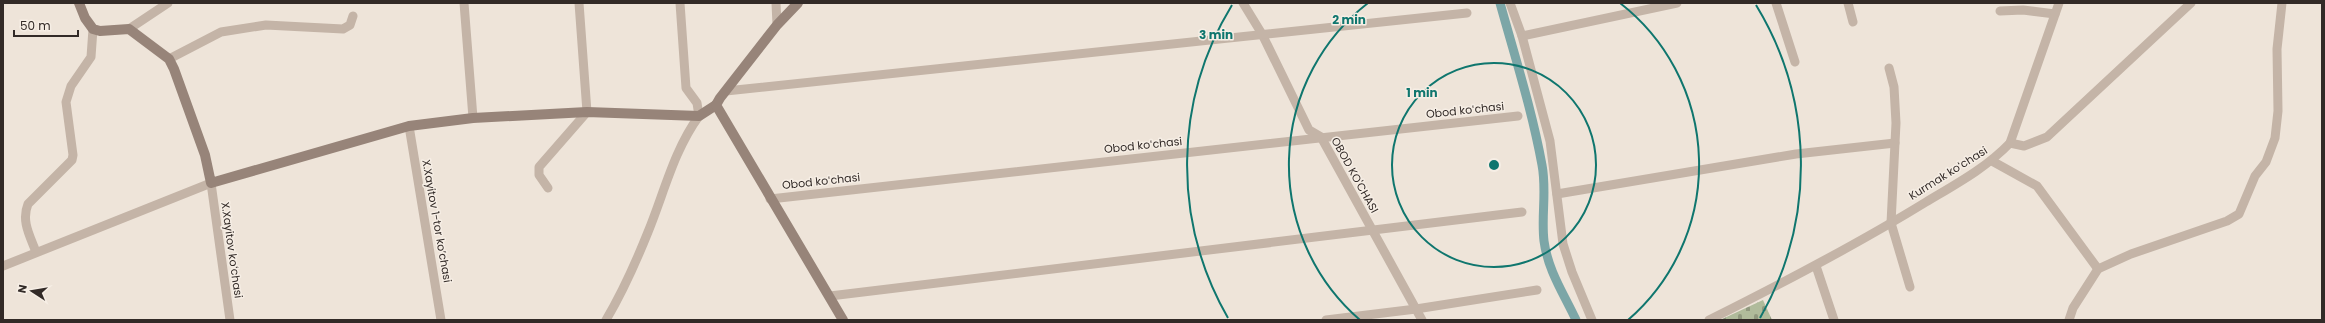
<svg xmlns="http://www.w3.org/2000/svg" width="2325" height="323" font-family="Poppins,sans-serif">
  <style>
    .cemetery { fill: url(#cemetery-stones) }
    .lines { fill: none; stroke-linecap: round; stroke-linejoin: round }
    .canal { stroke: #7ca6a7; stroke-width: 9 }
    .street { stroke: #c4b4a7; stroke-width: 9 }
    .secondary { stroke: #978479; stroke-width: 10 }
    .ring { fill: none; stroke: #0f766e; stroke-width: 2 }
    .labels { text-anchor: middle; stroke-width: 3; stroke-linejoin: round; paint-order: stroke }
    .street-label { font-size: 11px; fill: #322a27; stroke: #f6eee5 }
    .centre { fill: #0f766e; stroke: #f6eee5; stroke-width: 2 }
    .ring-label { font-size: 12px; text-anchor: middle; font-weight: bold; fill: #0f766e; stroke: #f6eee5; stroke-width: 3; stroke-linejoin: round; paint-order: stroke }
  </style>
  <defs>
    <pattern id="cemetery-stones" width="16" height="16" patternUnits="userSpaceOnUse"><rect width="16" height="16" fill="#b0bb9b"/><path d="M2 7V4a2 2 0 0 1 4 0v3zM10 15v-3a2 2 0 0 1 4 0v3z" fill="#90987e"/></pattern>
  </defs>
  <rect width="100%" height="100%" fill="#eee4d9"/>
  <!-- cemetery -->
  <path class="cemetery" d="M 1763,300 L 1772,320 L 1720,320 Z"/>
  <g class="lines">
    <!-- canal -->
    <path class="canal" d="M 1500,3 C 1515,57 1532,110 1542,165 C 1547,191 1541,216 1544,241 C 1548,271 1564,294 1576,320"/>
    <!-- street -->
    <g class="street">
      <path d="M 464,3 L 473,118"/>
      <path d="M 776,3 L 777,25"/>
      <path d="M 1243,3 L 1262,34 L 1309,130 L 1321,137 L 1422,320"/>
      <path d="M 1510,3 L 1522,36 L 1550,141 L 1563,244 L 1572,272 L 1592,320"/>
      <path d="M 1776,3 L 1795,62"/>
      <path d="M 1848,3 L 1853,22"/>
      <path d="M 2000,11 L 2023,10 L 2055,14"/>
      <path d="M 129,29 L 168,3"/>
      <path d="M 1522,36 L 1677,3"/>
      <path d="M 169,59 L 221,32 L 266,25 L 343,29 L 350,25 L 353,16"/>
      <path d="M 1889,68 L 1894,87 L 1896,123 L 1891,223 L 1910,287"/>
      <path d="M 726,91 L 1467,13"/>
      <path d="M 409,126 L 441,320"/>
      <path d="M 2010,143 L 2059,3"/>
      <path d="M 1992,161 L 2037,186 L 2098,269"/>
      <path d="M 548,188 L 539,175 L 539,167 L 587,112 L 579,3"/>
      <path d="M 1557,194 L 1796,154 L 1895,143"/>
      <path d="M 770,199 L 1518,116"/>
      <path d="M 36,252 C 30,236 21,221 28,204 L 72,160 L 73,155 L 66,102 L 71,86 L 91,57 L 93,29"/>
      <path d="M 3,266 L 211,183 L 230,320"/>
      <path d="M 1816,266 L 1834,320"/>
      <path d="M 830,296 L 1522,212"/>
      <path d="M 606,320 C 622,293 636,262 648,232 C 664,193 674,150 699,116 L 697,103 L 686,88 L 680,3"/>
      <path d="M 1326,320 L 1416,309 L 1537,290"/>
      <path d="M 1709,320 C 1783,283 1856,245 1926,202 C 1956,184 1986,168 2010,143 L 2024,146 L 2047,137 L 2191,3"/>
      <path d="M 2069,320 L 2073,308 L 2098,269 L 2131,254 L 2227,221 L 2239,214 L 2255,176 L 2266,162 L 2275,138 L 2278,111 L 2277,49 L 2282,3"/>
    </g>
    <!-- secondary -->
    <g class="secondary">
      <path d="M 79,3 L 85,18 L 93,29 L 100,31 L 129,29 L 169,59 L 174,69 L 205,155 L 211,183 L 409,126 L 473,118 L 587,112 L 699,116 L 716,105"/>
      <path d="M 798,3 L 777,25 L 720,98 L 716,105 L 843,320"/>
    </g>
  </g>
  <!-- distance rings -->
  <g class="ring">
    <circle cx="1494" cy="165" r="102"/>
    <path d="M1360 320A205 205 0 0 1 1368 3M1620 3A205 205 0 0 1 1628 320"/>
    <path d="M1228 318A307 307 0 0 1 1232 5M1756 5A307 307 0 0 1 1760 318"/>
  </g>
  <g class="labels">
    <!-- street labels -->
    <g class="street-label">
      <text transform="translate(1465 110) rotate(-6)" y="4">Obod koʻchasi</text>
      <text transform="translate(1143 145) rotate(-6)" y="4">Obod koʻchasi</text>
      <text transform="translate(1948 173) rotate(-32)" y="4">Kurmak koʻchasi</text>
      <text transform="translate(1355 175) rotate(61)" y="4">OBOD KO'CHASI</text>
      <text transform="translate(821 181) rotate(-6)" y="4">Obod koʻchasi</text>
      <text transform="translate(437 221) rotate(80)" y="4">X.Xayitov 1-tor koʼchasi</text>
      <text transform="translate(232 250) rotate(82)" y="4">X.Xayitov koʻchasi</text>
    </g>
  </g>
  <circle cx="1494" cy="165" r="6" class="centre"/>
  <g class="ring-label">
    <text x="1349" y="24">2 min</text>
    <text x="1216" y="39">3 min</text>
    <text x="1422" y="97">1 min</text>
  </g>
  <!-- border -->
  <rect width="2325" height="323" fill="none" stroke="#322a27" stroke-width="8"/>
  <!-- north arrow -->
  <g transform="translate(32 291) rotate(282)" stroke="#f6eee5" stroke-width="3" paint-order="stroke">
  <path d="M0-3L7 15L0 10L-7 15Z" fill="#322a27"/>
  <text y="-6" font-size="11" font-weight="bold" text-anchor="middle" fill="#322a27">N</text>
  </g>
  <!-- scale -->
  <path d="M14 30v6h64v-6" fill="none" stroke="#322a27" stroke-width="2"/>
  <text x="20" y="30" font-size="12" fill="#322a27" stroke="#f6eee5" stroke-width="3" paint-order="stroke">50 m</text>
</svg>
